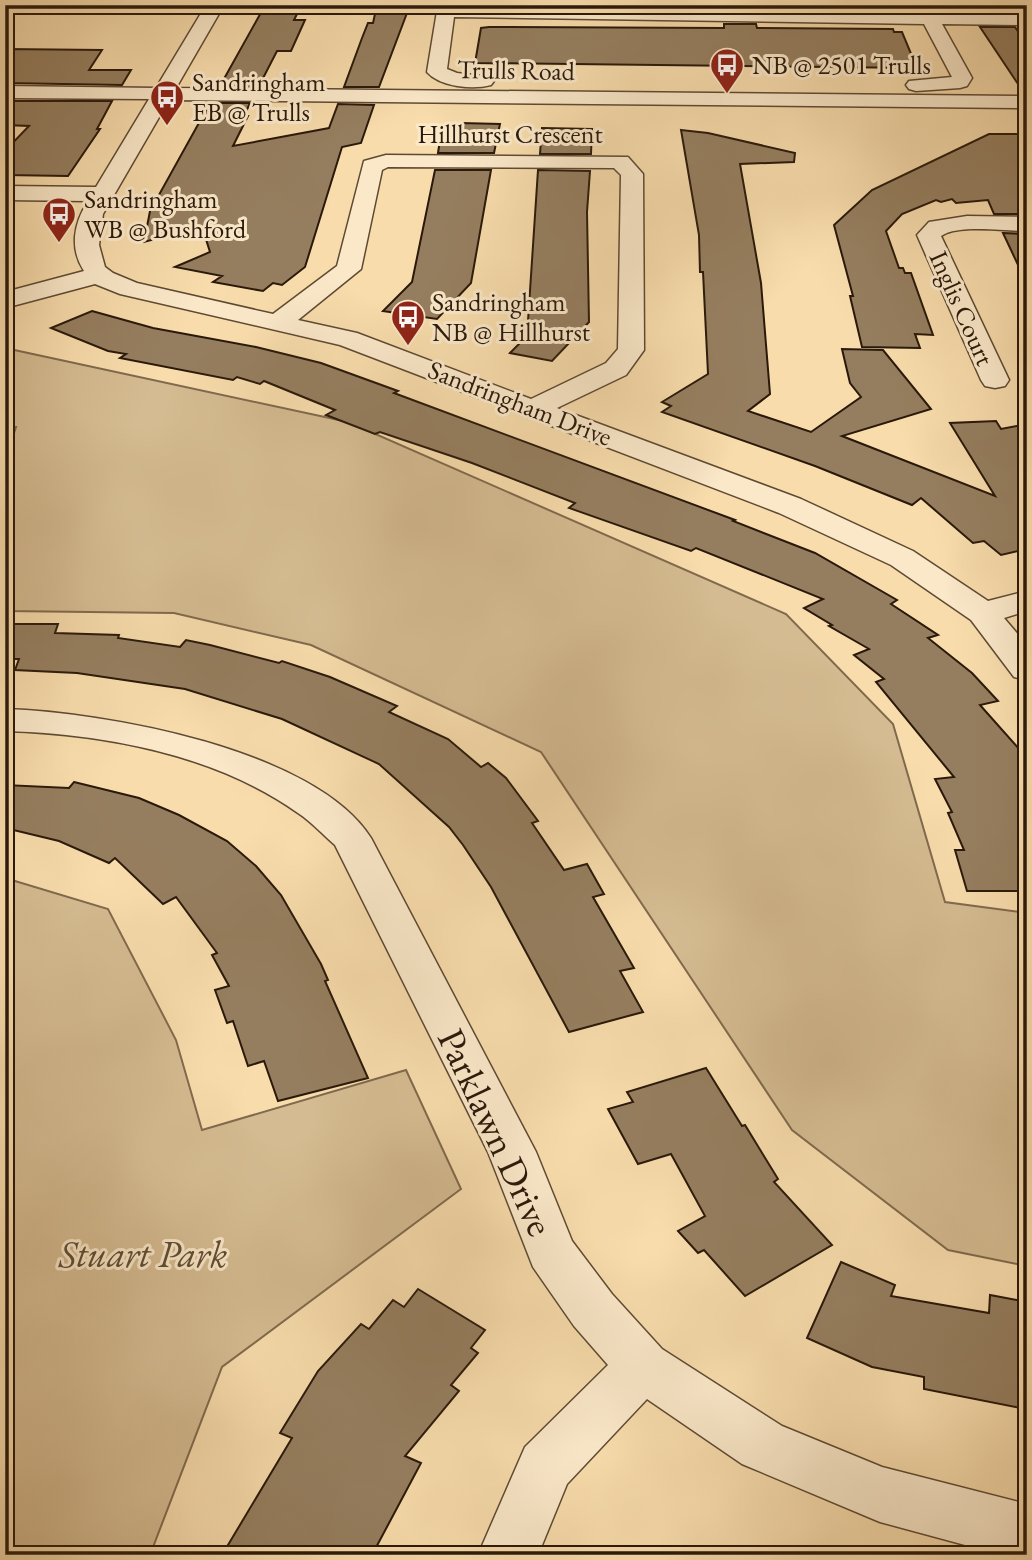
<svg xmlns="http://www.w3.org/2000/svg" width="1032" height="1560" font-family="'EB Garamond',serif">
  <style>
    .green { fill: #d5bb91; stroke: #806a4e; stroke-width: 2 }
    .building { fill: #957e5f; stroke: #2a190b; stroke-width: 2 }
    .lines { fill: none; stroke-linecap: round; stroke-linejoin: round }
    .minor-casing { stroke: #5e4a33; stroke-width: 3 }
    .minor { fill: #fae8c9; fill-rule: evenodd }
    .labels { text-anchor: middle; stroke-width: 6; stroke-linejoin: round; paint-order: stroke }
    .far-poi-label { font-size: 26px; fill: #2a190b; stroke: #fae8c9; text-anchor: start }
    .far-street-label { font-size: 26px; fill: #2a190b; stroke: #fae8c9 }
    .near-street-label { font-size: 38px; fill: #2a190b; stroke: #fae8c9 }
    .near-park-label { font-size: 38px; font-style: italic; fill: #5d4a33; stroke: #fae8c9 }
  </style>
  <rect width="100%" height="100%" fill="#f8dcac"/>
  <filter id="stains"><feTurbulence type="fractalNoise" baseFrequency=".00286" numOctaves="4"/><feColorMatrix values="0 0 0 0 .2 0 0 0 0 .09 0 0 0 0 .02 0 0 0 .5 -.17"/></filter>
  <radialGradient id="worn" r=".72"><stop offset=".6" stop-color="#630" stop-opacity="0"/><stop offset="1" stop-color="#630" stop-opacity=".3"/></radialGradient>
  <!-- green -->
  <g class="green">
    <path d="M 5,5 L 190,5 L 182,13 L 5,12 Z"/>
    <path d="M 5,348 L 348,422 L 786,614 L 893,724 L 945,902 L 1027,913 L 1027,1266 L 948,1250 L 792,1130 L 541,752 L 311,645 L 174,613 L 5,611 L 5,460 L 16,427 L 5,427 Z"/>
    <path d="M 5,878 L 108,909 L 176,1040 L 202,1130 L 406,1070 L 461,1189 L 222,1367 L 150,1555 L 5,1555 Z"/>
  </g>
  <!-- building -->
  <g class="building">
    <path d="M 377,5 L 410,5 L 379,87 L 344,87 L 362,38 L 368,23 L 373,23 Z"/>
    <path d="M 966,5 L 1000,5 L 1005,12 L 970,11 Z"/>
    <path d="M 263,9 L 299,10 L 294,20 L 305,20 L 291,51 L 277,51 L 259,86 L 220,86 Z"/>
    <path d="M 724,24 L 756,24 L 757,28 L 893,29 L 894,32 L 902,32 L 917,68 L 475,63 L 481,28 L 489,27 L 724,28 Z"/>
    <path d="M 980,27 L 1015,27 L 1027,45 L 1027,93 L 1024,93 Z"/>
    <path d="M 5,49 L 102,50 L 89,70 L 131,70 L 122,85 L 5,83 Z"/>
    <path d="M 5,101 L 112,101 L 97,129 L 100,129 L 68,176 L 5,175 L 5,151 L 29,126 L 5,125 Z"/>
    <path d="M 210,103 L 250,103 L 244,116 L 248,116 L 233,146 L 329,128 L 338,104 L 374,105 L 361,143 L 342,147 L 305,267 L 282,285 L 273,283 L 263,291 L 213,282 L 222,276 L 175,267 L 210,252 L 202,227 L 144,242 L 150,211 Z"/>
    <path d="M 461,123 L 500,124 L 494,153 L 438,153 L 442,127 L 460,126 Z"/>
    <path d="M 542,128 L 592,129 L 591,154 L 540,154 Z"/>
    <path d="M 681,130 L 708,133 L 795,153 L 794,162 L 740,164 L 761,283 L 770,394 L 748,411 L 811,432 L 861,397 L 850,383 L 842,349 L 883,350 L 931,409 L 842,436 L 995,496 L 950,423 L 996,421 L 1001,429 L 1027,424 L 1027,549 L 1001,555 L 984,541 L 973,543 L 921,498 L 912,505 L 815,466 L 662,412 L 671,406 L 662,402 L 708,374 L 703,272 L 700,272 L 699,235 Z"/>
    <path d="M 989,134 L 1027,134 L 1027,214 L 994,214 L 988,200 L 956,203 L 952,199 L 941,202 L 936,200 L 902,214 L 886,231 L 899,268 L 903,268 L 905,273 L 911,273 L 933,335 L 915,334 L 920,348 L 862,347 L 850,296 L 853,296 L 834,225 L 872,190 Z"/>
    <path d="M 435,170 L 491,170 L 471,283 L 437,319 L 383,311 L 412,282 Z"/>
    <path d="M 538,170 L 590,171 L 587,212 L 589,322 L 552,361 L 510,353 L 527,336 Z"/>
    <path d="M 1003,233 L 1027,234 L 1027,284 Z"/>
    <path d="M 92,311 L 153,328 L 256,347 L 321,363 L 398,391 L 394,393 L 735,520 L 733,521 L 815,553 L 897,600 L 891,604 L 938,635 L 928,638 L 972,673 L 998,701 L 980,705 L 1027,758 L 1027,891 L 967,891 L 955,850 L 964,850 L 948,813 L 952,812 L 935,779 L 954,777 L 876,682 L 884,679 L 854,655 L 869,649 L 829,626 L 832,625 L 804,608 L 823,599 L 696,548 L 691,551 L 569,508 L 575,503 L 472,463 L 380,432 L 375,434 L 326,415 L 335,410 L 264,381 L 260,384 L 237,377 L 233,380 L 120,358 L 126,354 L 108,351 L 51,328 Z"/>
    <path d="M 5,624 L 58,624 L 55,633 L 119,635 L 118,638 L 180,647 L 186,640 L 210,645 L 279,663 L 282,661 L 330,677 L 397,706 L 389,712 L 448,739 L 481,767 L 488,763 L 506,778 L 538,821 L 532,823 L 564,870 L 587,864 L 604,894 L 593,897 L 634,968 L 620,971 L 643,1012 L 569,1032 L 491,887 L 463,845 L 449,827 L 379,764 L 282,719 L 185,689 L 77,673 L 15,670 L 19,659 L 5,659 Z"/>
    <path d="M 74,782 L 139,798 L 179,815 L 227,841 L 256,866 L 281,895 L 321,964 L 328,980 L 325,981 L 368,1078 L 278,1101 L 264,1061 L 248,1066 L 233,1021 L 227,1023 L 215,990 L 229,986 L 212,955 L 217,953 L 176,897 L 163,904 L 115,858 L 109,863 L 59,841 L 5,828 L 5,785 L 69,788 Z"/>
    <path d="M 706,1068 L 742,1126 L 745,1125 L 778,1179 L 774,1182 L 832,1245 L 745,1296 L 704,1250 L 698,1253 L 678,1231 L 705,1216 L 671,1154 L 638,1164 L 608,1109 L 633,1102 L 627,1092 Z"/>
    <path d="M 841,1262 L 895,1285 L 891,1296 L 989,1313 L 990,1295 L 1027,1302 L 1027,1376 L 1020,1375 L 1020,1408 L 924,1389 L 924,1377 L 872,1367 L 807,1338 Z"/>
    <path d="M 418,1289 L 485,1330 L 471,1348 L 478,1353 L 451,1385 L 459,1391 L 405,1456 L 421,1463 L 372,1555 L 222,1555 L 292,1438 L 280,1433 L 318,1371 L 361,1324 L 369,1329 L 393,1300 L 404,1307 Z"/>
  </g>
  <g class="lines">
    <!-- minor casing -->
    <g class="minor-casing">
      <g id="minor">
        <path d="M 206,5 L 224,5 L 176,88 L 1027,96 L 1027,108 L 169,100 L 103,214 L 99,245 L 105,267 L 113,273 L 137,283 L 273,314 L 337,266 L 364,161 L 386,155 L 628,157 L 643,174 L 644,350 L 626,375 L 557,408 L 801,499 L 913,551 L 988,601 L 1027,591 L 1027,611 L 1004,618 L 1027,645 L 1027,680 L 1014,677 L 971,620 L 891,565 L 779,513 L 340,345 L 120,294 L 95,284 L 5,308 L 5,292 L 84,271 C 69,248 74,223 88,201 L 5,200 L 5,186 L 96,187 L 149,99 L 5,98 L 5,86 L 156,88 ZM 388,167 L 614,168 L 621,175 L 618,349 L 606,363 L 531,399 L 357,333 L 298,320 L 361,269 L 382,170 Z"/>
        <path d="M 438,5 L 919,13 L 914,5 L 932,5 L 936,13 L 1027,15 L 1027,25 L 942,24 L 972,78 L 967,86 L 960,88 L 916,91 L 909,89 L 906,85 L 909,81 L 952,77 L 924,24 L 454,17 L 447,69 L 457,73 L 491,77 L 494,81 L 491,85 C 473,90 440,87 427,72 Z"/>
        <path d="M 967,216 L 1027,217 L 1027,231 C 1006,231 958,224 941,236 L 1009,380 L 1005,386 L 995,388 L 985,386 L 981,380 L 917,235 L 929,222 Z"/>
        <path d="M 5,709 C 103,712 315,749 371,838 L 536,1152 L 572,1241 L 612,1294 L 662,1349 L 782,1426 L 882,1467 L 1027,1504 L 1027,1555 L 1002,1555 L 880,1522 L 742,1464 L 647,1399 L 567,1484 L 538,1555 L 478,1555 L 525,1447 L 608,1365 L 574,1326 L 533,1267 L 488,1152 L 335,845 C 323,835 312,822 298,813 C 215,754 104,734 5,731 Z"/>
      </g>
    </g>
    <!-- minor -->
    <use href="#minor" class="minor"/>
  </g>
  <!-- icons -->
  <defs>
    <g id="bus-pin" transform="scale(1.75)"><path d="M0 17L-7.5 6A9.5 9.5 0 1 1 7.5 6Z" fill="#8f2418" stroke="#fae8c9"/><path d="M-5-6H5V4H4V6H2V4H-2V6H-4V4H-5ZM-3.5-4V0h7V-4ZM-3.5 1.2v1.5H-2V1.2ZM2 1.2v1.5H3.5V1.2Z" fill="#fff"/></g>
  </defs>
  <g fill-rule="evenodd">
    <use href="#bus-pin" x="727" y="65"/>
    <use href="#bus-pin" x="167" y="97"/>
    <use href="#bus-pin" x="59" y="214"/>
    <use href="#bus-pin" x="408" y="317"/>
  </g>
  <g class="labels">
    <!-- far-poi labels -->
    <g class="far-poi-label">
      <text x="752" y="74">NB @ 2501 Trulls</text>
      <text x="192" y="91">Sandringham<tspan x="192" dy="30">EB @ Trulls</tspan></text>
      <text x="84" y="208">Sandringham<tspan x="84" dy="30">WB @ Bushford</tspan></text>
      <text x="432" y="311">Sandringham<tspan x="432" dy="30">NB @ Hillhurst</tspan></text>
    </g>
    <!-- far-street labels -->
    <g class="far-street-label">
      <text transform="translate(516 70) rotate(1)" y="9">Trulls Road</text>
      <text x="510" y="143">Hillhurst Crescent</text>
      <text transform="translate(962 308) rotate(66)" y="9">Inglis Court</text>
      <text transform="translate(520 403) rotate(21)" y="9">Sandringham Drive</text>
    </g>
    <!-- near-street labels -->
    <g class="near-street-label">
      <text transform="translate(496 1132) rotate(65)" y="13">Parklawn Drive</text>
    </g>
    <!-- near-park labels -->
    <g class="near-park-label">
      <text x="143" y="1267">Stuart Park</text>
    </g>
  </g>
  <!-- margin -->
  <rect width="1032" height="1560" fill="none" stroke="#f8dcac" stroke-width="28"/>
  <rect x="7" y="7" width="1018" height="1546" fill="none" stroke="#2a190b" stroke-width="3.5"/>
  <rect x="14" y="14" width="1004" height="1532" fill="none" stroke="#2a190b" stroke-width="2"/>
  <rect width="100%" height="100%" filter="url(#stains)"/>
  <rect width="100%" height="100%" fill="url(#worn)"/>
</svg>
